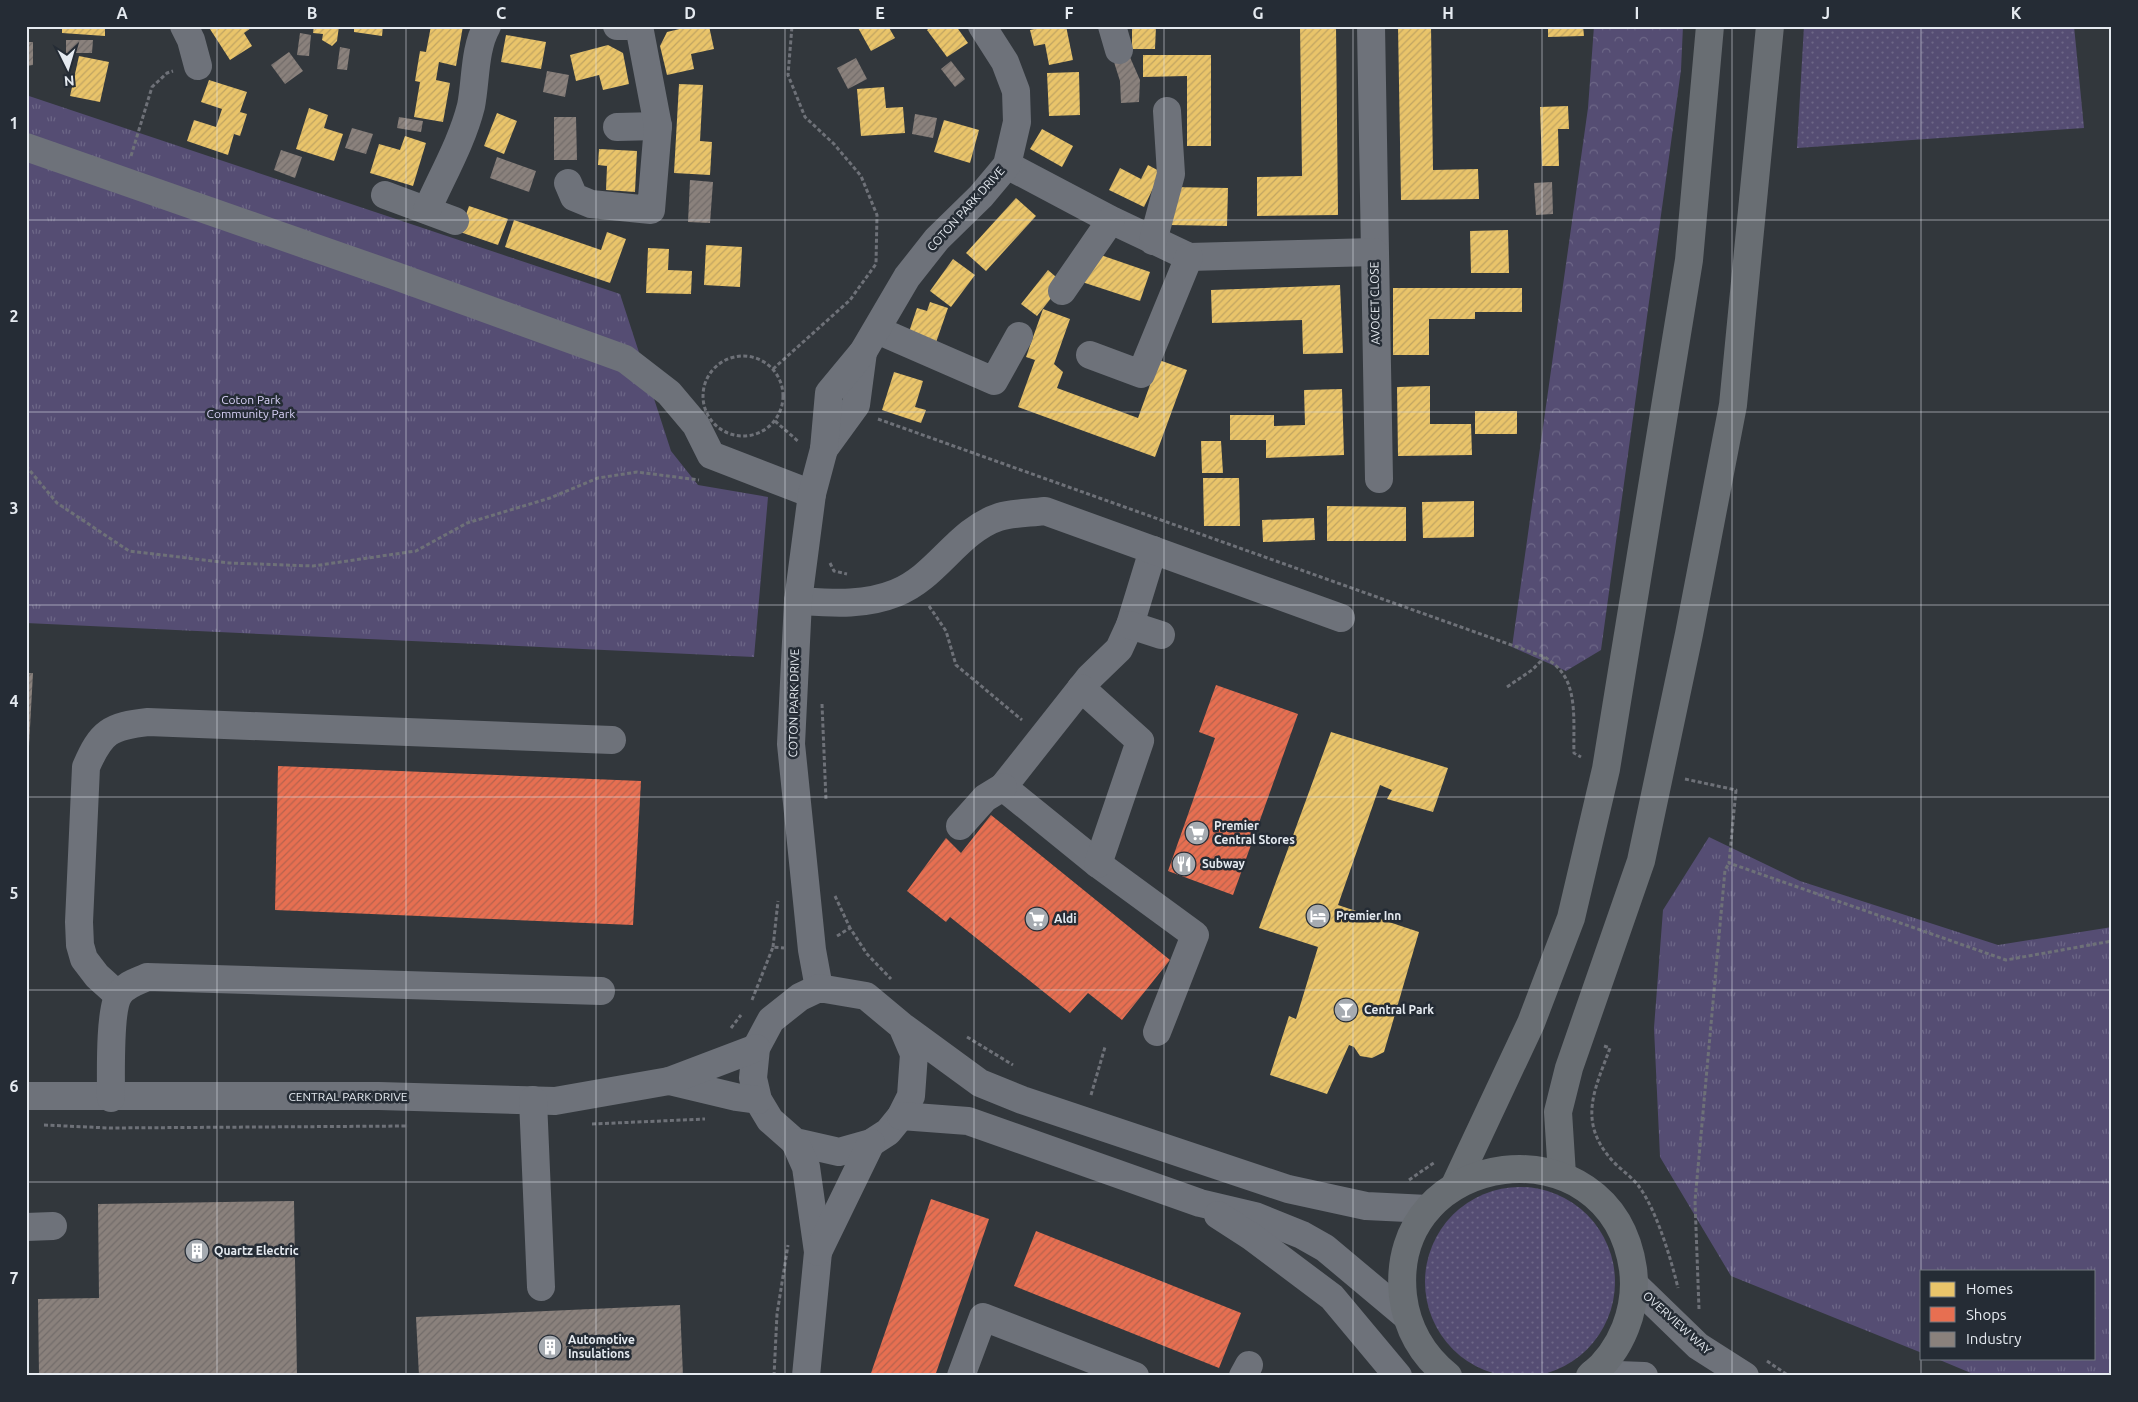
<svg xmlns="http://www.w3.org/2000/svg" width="2138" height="1402" font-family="Ubuntu,sans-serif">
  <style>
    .grass { fill: url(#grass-dots) }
    .forest { fill: url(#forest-crowns) }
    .park { fill: url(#park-tufts) }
    .homes { fill: url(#homes-hatch) }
    .shops { fill: url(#shops-hatch) }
    .industry { fill: url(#industry-hatch) }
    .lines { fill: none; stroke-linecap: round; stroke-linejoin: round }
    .path { stroke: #6e7178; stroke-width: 3; stroke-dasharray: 4 2.5; stroke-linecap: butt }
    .minor { stroke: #6e727a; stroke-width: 28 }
    .highway { stroke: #696e73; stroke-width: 28 }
    .grid { fill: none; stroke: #e5eaf0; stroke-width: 1; stroke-opacity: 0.55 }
    .labels { text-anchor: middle; stroke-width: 5; stroke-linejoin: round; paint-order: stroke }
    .street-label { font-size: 12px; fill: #e5eaf0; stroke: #252c35 }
    .park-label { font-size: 12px; fill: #dad3f9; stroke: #252c35 }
    .poi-label { font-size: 12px; font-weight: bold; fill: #e5eaf0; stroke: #252c35; text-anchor: start }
    .neatline { fill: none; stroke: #e5eaf0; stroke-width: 2 }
    .grid-label { font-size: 16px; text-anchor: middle; font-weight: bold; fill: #e5eaf0 }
  </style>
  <defs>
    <pattern id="grass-dots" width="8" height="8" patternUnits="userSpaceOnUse" patternTransform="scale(1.25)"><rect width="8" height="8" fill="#554d73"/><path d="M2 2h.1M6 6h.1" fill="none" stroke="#6d6787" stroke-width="1.8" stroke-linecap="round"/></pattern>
    <pattern id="forest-crowns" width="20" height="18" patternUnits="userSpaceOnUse" patternTransform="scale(1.25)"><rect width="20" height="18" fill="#554d73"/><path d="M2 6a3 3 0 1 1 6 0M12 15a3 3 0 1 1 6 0" fill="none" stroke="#6d6787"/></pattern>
    <pattern id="park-tufts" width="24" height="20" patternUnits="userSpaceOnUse" patternTransform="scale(1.25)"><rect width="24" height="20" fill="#554d73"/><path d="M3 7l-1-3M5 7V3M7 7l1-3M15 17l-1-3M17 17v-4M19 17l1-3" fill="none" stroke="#6d6787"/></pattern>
    <pattern id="homes-hatch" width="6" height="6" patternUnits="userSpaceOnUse" patternTransform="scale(1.25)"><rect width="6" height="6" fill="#e9c46a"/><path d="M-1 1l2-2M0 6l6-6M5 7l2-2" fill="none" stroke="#c0a462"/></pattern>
    <pattern id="shops-hatch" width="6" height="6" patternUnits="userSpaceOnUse" patternTransform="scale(1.25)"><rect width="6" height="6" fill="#e76f51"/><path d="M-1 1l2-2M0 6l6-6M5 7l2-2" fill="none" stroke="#b6634e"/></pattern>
    <pattern id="industry-hatch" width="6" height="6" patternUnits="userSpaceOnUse" patternTransform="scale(1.25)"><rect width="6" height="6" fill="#8a817c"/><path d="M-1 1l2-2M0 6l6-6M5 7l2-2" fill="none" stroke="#726c6a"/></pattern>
  </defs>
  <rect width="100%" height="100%" fill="#32373c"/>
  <!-- grass -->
  <g class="grass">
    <path d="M 1804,26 L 2074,26 L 2084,128 L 1797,148 Z"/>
    <circle cx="1520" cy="1282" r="95"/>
  </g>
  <!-- forest -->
  <path class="forest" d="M 1594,26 L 1683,26 L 1681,70 L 1601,650 L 1566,671 L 1512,647 L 1588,108 Z"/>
  <!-- park -->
  <g class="park">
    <path d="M 26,95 L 620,294 L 671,451 L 698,485 L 768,497 L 754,657 L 26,623 Z"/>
    <path d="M 1709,837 L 1800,881 L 1998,945 L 2112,927 L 2112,1376 L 1978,1376 L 1935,1358 L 2094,1358 L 2094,1271 L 1922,1271 L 1922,1353 L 1731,1276 L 1660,1157 L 1654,1028 L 1663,910 Z"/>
  </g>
  <!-- homes -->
  <g class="homes">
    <path d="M 62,26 L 105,26 L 105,36 L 62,33 Z"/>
    <path d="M 208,26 L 254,26 L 244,33 L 252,46 L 230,60 Z"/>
    <path d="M 314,26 L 339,26 L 337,41 L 332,46 L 322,40 L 323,34 L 313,33 Z"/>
    <path d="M 354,26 L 383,26 L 382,36 L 354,32 Z"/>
    <path d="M 431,26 L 463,26 L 456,66 L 439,62 L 436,80 L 450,83 L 443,122 L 414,117 L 420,82 L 415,81 L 420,51 L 426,52 Z"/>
    <path d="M 692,26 L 709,26 L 714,49 L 691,54 L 694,69 L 667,75 L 660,46 L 667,32 Z"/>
    <path d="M 857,26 L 888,26 L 895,38 L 871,51 Z"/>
    <path d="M 932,26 L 956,26 L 968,43 L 947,57 L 927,30 Z"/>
    <path d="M 1050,26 L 1066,26 L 1073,60 L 1049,65 L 1045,44 L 1034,46 L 1030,30 Z"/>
    <path d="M 1132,26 L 1156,26 L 1155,49 L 1132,49 Z"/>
    <path d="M 1300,26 L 1336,26 L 1338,215 L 1257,216 L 1257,177 L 1302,176 Z"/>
    <path d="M 1398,26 L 1431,26 L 1433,170 L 1478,169 L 1479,199 L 1401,200 Z"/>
    <path d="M 1548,26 L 1583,26 L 1584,36 L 1548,37 Z"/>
    <path d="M 506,35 L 546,42 L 541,69 L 501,62 Z"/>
    <path d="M 608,45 L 623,53 L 629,84 L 603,90 L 599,75 L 576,81 L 570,55 Z"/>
    <path d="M 1143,55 L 1211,55 L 1211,146 L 1187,146 L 1187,76 L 1143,77 Z"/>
    <path d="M 79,56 L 109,62 L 100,102 L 70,96 Z"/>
    <path d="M 1079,72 L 1080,115 L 1049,116 L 1047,73 Z"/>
    <path d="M 209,80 L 247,92 L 240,112 L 247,114 L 240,136 L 234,134 L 228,155 L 187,141 L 194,120 L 216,127 L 222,109 L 201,102 Z"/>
    <path d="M 679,84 L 703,85 L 700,141 L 712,142 L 710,175 L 674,173 Z"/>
    <path d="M 884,87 L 886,108 L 903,107 L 905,133 L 861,136 L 857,89 Z"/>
    <path d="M 1568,106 L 1569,129 L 1558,129 L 1559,166 L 1542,166 L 1540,107 Z"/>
    <path d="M 309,108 L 328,115 L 324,128 L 343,134 L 334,161 L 296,149 Z"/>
    <path d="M 497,113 L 517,121 L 504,154 L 484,146 Z"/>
    <path d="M 944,120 L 979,130 L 970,163 L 934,152 Z"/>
    <path d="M 1042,129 L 1073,146 L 1062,167 L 1030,149 Z"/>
    <path d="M 405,136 L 426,143 L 413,186 L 370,173 L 379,144 L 400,150 Z"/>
    <path d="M 599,149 L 637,151 L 635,192 L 606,190 L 607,166 L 598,165 Z"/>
    <path d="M 1148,165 L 1161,172 L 1144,207 L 1109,190 L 1120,168 L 1141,179 Z"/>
    <path d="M 1170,187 L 1228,188 L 1227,226 L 1170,225 Z"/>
    <path d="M 1016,198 L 1036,216 L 986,271 L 966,253 Z"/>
    <path d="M 469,206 L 508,219 L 498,245 L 460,232 Z"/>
    <path d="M 514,220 L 601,250 L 607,232 L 626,239 L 610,283 L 505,247 Z"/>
    <path d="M 1508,230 L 1509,273 L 1471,273 L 1470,231 Z"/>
    <path d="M 706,245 L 742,247 L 740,287 L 704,285 Z"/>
    <path d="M 648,248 L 669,249 L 668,270 L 692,271 L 691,294 L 646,293 Z"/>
    <path d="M 1092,252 L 1150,272 L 1140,301 L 1082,282 Z"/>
    <path d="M 953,259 L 975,275 L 951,307 L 930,291 Z"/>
    <path d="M 1048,270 L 1063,283 L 1037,316 L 1021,304 Z"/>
    <path d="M 1340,285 L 1343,353 L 1303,354 L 1302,320 L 1212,323 L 1211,290 Z"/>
    <path d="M 1393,288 L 1522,288 L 1522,312 L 1475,312 L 1475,319 L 1429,319 L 1429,355 L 1393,355 Z"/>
    <path d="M 930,302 L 948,308 L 933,351 L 906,341 L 917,308 L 927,311 Z"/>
    <path d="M 1043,309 L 1070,319 L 1054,364 L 1063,372 L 1057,388 L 1138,418 L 1159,360 L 1187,370 L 1155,457 L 1018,407 L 1035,360 L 1026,357 Z"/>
    <path d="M 894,372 L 923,381 L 915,407 L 926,410 L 921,423 L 882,410 Z"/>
    <path d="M 1430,386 L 1430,424 L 1471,424 L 1472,455 L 1398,456 L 1397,387 Z"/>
    <path d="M 1342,389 L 1344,455 L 1266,458 L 1266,440 L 1230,440 L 1230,415 L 1274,415 L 1274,426 L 1305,425 L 1304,390 Z"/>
    <rect x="1475" y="411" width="42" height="23"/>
    <path d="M 1201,441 L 1221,441 L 1223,473 L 1202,473 Z"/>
    <path d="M 1203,478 L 1239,478 L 1240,526 L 1204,526 Z"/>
    <path d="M 1474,501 L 1474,537 L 1423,538 L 1422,502 Z"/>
    <path d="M 1327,506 L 1406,507 L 1406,541 L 1327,541 Z"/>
    <path d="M 1314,518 L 1315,540 L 1263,542 L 1262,520 Z"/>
    <path d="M 1331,732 L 1448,768 L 1433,812 L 1387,799 L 1392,790 L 1380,785 L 1338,905 L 1419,932 L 1384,1052 L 1372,1058 L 1360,1056 L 1354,1047 L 1349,1045 L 1327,1094 L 1270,1075 L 1289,1016 L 1296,1019 L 1318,947 L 1259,928 Z"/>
  </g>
  <!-- shops -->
  <g class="shops">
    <path d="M 1216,685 L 1298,714 L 1233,895 L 1168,871 L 1215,738 L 1199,732 Z"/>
    <path d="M 278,766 L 641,781 L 633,925 L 275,910 Z"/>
    <path d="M 991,815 L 1170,960 L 1122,1020 L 1088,993 L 1070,1013 L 950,917 L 946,922 L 907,891 L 946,838 L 961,853 Z"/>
    <path d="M 931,1199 L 989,1219 L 935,1376 L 870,1376 Z"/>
    <path d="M 1036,1231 L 1241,1313 L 1219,1368 L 1014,1286 Z"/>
  </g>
  <!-- industry -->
  <g class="industry">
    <path d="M 300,33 L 311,35 L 309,56 L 297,55 Z"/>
    <path d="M 66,40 L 93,40 L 92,53 L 66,53 Z"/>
    <path d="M 26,42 L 33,42 L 33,65 L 26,66 Z"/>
    <path d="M 340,47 L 350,49 L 347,70 L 337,69 Z"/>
    <path d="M 289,52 L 303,71 L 285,84 L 271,65 Z"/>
    <path d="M 1129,55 L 1140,80 L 1139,102 L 1121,103 L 1120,81 L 1113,59 Z"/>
    <path d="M 856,58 L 867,79 L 848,89 L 837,68 Z"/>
    <path d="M 951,61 L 965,79 L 955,87 L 941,69 Z"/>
    <path d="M 547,71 L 569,75 L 565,97 L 543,92 Z"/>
    <path d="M 915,114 L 937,118 L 933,138 L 912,134 Z"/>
    <path d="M 399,117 L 423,121 L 421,132 L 397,128 Z"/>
    <path d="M 554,117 L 576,117 L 577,160 L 554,160 Z"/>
    <path d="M 352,128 L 373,134 L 366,154 L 345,148 Z"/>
    <path d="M 281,150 L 302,157 L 295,178 L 274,170 Z"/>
    <path d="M 497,157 L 536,171 L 529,192 L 490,178 Z"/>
    <path d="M 690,180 L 713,182 L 710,223 L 688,222 Z"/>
    <path d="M 1552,182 L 1553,214 L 1536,215 L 1534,183 Z"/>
    <path d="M 26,673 L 33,673 L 28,764 L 26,764 Z"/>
    <path d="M 294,1201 L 297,1376 L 39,1376 L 38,1299 L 99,1298 L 98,1204 Z"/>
    <path d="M 680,1305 L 683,1376 L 419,1376 L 416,1317 Z"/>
  </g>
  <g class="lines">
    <!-- path -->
    <g class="path">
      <path d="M 131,156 L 152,87 L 167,73 L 173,71"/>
      <circle cx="743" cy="396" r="40"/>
      <path d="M 773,369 L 850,300 L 876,264 L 877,215 L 861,176 L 834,144 L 805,117 L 788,75 L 792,26"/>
      <path d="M 878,419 L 1545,657 C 1550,661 1556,665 1560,670 C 1578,690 1573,728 1574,753 L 1581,757"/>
      <path d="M 775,421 L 799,442"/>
      <path d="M 26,466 L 57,503 L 129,551 L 229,563 L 313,566 L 416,551 L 467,523 L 550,498 L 598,478 L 637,472 L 699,480"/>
      <path d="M 830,563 L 834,571 L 847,574"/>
      <path d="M 929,606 L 946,631 L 956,665 L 1022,720"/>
      <path d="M 1507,687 L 1532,670 L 1545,657"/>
      <path d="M 822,704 L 826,800"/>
      <path d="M 1685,779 L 1736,790 L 1729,863 L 2006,960 L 2112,941"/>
      <path d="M 835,896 L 850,928"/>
      <path d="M 837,936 L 850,928 L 867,954 L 891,979"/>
      <path d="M 773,947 L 778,901"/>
      <path d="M 752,1000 L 773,947 L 784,948"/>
      <path d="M 731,1028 L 741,1015"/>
      <path d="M 967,1037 L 1013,1065"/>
      <path d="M 1604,1046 L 1610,1048 C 1595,1089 1578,1120 1610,1158 C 1619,1169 1633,1177 1640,1188 C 1657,1212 1671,1259 1678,1288"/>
      <path d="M 1091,1095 L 1105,1047"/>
      <path d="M 592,1124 L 705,1119"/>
      <path d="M 44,1125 L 109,1128 L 408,1126"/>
      <path d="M 1409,1180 L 1435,1162"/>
      <path d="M 1699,1309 L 1695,1201 L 1725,870 L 1729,863"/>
      <path d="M 1767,1361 L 1789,1376"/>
      <path d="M 774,1376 L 777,1314 L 788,1245"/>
    </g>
    <!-- minor -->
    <g class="minor">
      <path d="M 184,26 L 191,40 L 198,66"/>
      <path d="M 617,26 L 627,26"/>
      <path d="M 1112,26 L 1119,50"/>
      <path d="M 1371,26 L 1379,479"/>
      <path d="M 617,127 L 658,126"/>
      <path d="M 26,147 L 393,275 L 625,359 L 669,393 L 696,425 L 711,455 L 812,494"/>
      <path d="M 1007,165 L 1111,220 L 1189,257 L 1374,252"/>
      <path d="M 568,183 L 574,197 L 591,204 L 651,210 L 658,126 L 639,26"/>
      <path d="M 385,195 L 455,221"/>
      <path d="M 427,210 C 442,176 462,142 471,106 C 476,81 474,49 487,26"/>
      <path d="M 1153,241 L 1171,174 L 1167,111"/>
      <path d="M 1062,291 L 1111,220"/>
      <path d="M 877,330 L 994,381 L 1019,336"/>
      <path d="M 1090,355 L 1141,374 L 1189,257"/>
      <path d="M 824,449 L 856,405 L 863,352"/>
      <path d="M 1153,550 L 1130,625 L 1119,649 L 1090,677 L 1003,787 L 1098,864 L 1195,935 L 1157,1032"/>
      <path d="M 798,601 C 831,603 864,606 896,593 C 937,577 957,531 999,517 C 1013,513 1030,513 1045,511 L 1341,618"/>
      <path d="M 1130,625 L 1161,635"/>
      <path d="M 1081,688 L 1140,741 L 1098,864"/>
      <path d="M 960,826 L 985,798 L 1003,787"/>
      <path d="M 819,988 L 812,950 L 791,744 L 798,601 L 812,494 L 824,449 L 829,393 L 863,352 L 907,277 L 937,239 L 981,196 L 1007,165 L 1017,122 L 1016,91 L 1005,62 L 982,26"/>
      <path d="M 118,995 L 97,976 L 84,959 L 80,945 L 79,922 L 86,767 C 101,732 110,726 148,722 L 612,740"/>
      <path d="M 902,1026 L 914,1054 L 911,1096 L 901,1116 L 888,1132 L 871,1143 L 839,1152 L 795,1142 L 770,1120 L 758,1100 L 753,1078 L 756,1048 L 771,1020 L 800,997 L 819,988 L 866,996 L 902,1026 L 980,1083 L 1022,1100 L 1288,1189 L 1366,1206 L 1428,1209"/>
      <path d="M 669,1081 L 736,1097 L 758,1100"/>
      <path d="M 26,1096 L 379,1096 L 555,1101 L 669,1081 L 756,1048"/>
      <path d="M 111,1098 C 111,1077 109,1007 120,993 C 127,984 136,982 147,977 L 601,991"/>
      <path d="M 533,1100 L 541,1287"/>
      <path d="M 901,1116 L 968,1121 L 1200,1203 L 1255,1216 L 1302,1235 L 1325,1248 L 1405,1315"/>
      <path d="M 795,1142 L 806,1167 L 818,1252 L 806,1376"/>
      <path d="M 1218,1215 L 1252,1237 L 1332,1297 L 1398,1376"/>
      <path d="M 26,1227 L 53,1226"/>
      <path d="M 818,1252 L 871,1143"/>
      <path d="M 1635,1285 L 1698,1346 L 1745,1376"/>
      <path d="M 1592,1374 L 1644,1376"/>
      <path d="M 961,1376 L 983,1317 L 1135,1376"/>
      <path d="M 1243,1376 L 1249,1365"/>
    </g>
    <!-- highway -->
    <g class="highway">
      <path d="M 1562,1175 L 1558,1112 L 1569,1068 L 1641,861 L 1689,634 L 1733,405 L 1770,26"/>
      <path d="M 1455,1185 L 1531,1023 L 1571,918 L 1606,769 L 1689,260 L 1710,26"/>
      <path d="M 1448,1376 C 1422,1355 1407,1329 1403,1296 C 1387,1147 1611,1118 1633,1269 C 1638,1308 1622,1351 1590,1376"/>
    </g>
  </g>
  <!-- grid -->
  <path class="grid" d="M 217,26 L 217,1376M 406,26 L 406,1376M 596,26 L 596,1376M 785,26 L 785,1376M 974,26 L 974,1376M 1164,26 L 1164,1376M 1353,26 L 1353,1376M 1542,26 L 1542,1376M 1732,26 L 1732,1376M 1921,26 L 1921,1376M 26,220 L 2112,220M 26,412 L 2112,412M 26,605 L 2112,605M 26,797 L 2112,797M 26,990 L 2112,990M 26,1182 L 2112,1182"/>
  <!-- icons -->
  <defs>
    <g id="supermarket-disc" transform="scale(1.25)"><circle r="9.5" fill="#a6abb1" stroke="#252c35"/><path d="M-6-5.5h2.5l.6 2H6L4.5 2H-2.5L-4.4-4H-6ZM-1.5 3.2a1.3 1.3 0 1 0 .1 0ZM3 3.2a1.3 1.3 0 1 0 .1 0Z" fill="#fff"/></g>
    <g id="restaurant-disc" transform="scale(1.25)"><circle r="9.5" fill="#a6abb1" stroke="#252c35"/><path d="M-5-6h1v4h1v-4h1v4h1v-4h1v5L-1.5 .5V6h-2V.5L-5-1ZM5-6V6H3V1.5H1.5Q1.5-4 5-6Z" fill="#fff"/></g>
    <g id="hotel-disc" transform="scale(1.25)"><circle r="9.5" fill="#a6abb1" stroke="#252c35"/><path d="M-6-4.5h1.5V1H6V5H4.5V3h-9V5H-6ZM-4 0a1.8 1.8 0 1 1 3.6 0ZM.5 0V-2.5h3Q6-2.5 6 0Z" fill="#fff"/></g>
    <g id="bar-disc" transform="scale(1.25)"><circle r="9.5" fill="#a6abb1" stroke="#252c35"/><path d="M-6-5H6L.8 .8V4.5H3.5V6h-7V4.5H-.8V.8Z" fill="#fff"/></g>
    <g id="building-disc" transform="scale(1.25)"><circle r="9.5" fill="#a6abb1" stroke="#252c35"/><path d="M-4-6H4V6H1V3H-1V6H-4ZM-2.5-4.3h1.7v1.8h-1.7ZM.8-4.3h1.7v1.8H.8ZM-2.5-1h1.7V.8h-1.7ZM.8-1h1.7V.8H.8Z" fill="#fff"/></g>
  </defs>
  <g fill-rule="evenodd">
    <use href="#supermarket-disc" x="1197" y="833"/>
    <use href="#restaurant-disc" x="1184" y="864"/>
    <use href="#hotel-disc" x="1318" y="916"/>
    <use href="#supermarket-disc" x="1037" y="919"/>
    <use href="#bar-disc" x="1346" y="1010"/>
    <use href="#building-disc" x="197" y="1251"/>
    <use href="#building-disc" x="550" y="1347"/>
  </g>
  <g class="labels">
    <!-- street labels -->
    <g class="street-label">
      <text transform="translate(966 209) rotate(-48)" y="4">COTON PARK DRIVE</text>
      <text transform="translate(1375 303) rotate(-91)" y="4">AVOCET CLOSE</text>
      <text transform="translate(794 703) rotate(-89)" y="4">COTON PARK DRIVE</text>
      <text x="348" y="1101">CENTRAL PARK DRIVE</text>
      <text transform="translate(1677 1323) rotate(42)" y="4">OVERVIEW WAY</text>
    </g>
    <!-- park labels -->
    <g class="park-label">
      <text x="251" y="404">Coton Park<tspan x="251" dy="14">Community Park</tspan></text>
    </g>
    <!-- poi labels -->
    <g class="poi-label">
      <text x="1214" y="830">Premier<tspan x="1214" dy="14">Central Stores</tspan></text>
      <text x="1202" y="868">Subway</text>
      <text x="1336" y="920">Premier Inn</text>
      <text x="1054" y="923">Aldi</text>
      <text x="1364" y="1014">Central Park</text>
      <text x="214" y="1255">Quartz Electric</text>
      <text x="568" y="1344">Automotive<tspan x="568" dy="14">Insulations</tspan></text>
    </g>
  </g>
  <!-- border -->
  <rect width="2138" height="1402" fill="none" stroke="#252c35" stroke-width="55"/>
  <!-- legend -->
  <rect x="1920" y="1270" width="175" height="90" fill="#252c35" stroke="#727880"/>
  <rect x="1930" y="1282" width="25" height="15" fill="#e9c46a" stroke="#727880"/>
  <text x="1966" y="1294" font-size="15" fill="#e5eaf0">Homes</text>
  <rect x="1930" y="1307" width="25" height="15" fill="#e76f51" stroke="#727880"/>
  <text x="1966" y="1320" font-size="15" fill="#e5eaf0">Shops</text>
  <rect x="1930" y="1332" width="25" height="15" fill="#8a817c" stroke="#727880"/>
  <text x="1966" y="1344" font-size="15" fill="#e5eaf0">Industry</text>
  <!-- north arrow -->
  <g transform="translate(68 68) rotate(175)" stroke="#252c35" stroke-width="4" paint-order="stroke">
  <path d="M0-4L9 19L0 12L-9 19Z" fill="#e5eaf0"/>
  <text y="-8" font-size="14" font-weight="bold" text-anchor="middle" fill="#e5eaf0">N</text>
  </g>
  <rect x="28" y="28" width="2082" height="1346" class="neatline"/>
  <g class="grid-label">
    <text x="122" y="19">A</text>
    <text x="312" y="19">B</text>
    <text x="501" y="19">C</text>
    <text x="690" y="19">D</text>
    <text x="880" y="19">E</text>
    <text x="1069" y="19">F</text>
    <text x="1258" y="19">G</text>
    <text x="1448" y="19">H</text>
    <text x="1637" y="19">I</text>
    <text x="1826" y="19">J</text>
    <text x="2016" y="19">K</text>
    <text x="14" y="129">1</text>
    <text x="14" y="322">2</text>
    <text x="14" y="514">3</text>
    <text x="14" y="707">4</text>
    <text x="14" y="899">5</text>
    <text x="14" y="1092">6</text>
    <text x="14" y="1284">7</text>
  </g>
</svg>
